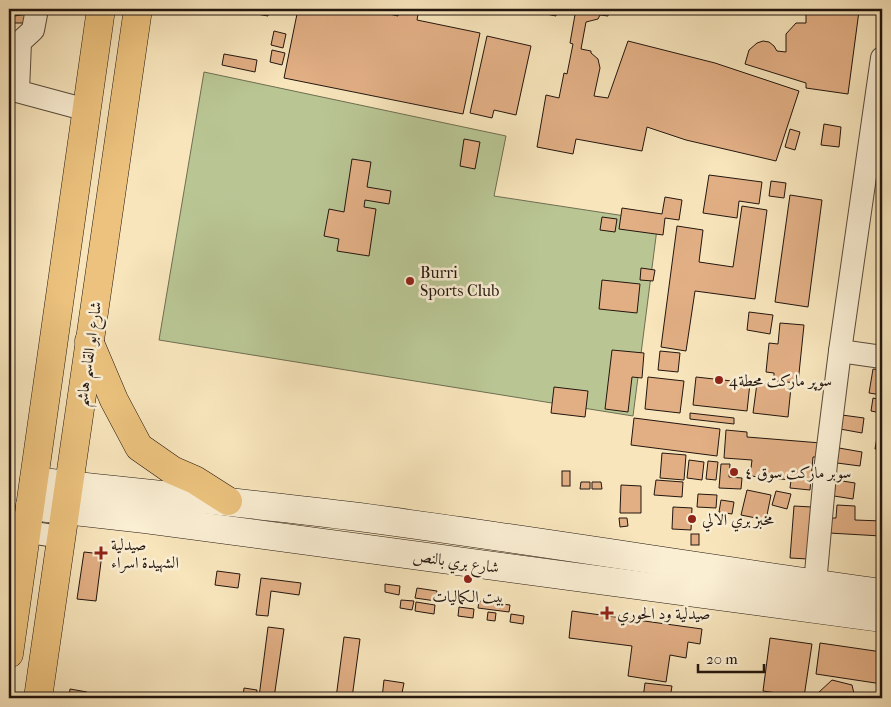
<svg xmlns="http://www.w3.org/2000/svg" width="891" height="707" font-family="'IM FELL French Canon',Amiri,serif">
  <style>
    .grass { fill: #b9c694; stroke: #6e6e51 }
    .building { fill: #e2af85; stroke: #22160e }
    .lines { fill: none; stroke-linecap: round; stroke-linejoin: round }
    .minor-casing { stroke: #584a3a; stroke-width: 24 }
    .secondary-casing { stroke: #22160e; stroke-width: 29 }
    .primary-casing { stroke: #22160e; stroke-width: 29 }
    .minor { stroke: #faeed3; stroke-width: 22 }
    .secondary { stroke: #faeed3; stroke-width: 28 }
    .primary { stroke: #ecc27e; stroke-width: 28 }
    .poi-dot { fill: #8f2418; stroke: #faeed3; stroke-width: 2 }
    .labels { text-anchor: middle; stroke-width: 5; stroke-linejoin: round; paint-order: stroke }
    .poi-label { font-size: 16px; fill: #22160e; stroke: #faeed3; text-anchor: start }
    .street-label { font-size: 16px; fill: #22160e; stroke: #faeed3 }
  </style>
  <rect width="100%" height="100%" fill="#f8e5bc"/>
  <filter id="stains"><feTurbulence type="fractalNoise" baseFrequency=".004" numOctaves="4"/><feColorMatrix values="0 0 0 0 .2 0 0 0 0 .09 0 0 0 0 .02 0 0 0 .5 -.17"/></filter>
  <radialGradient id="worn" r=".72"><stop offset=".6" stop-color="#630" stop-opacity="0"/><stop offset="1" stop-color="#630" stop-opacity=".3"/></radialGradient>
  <!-- grass -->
  <path class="grass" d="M 204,72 L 506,136 L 494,196 L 658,221 L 633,416 L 159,340 Z"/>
  <!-- building -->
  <g class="building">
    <path d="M 228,9 L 269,9 L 268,16 Z"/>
    <path d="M 298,9 L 386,9 L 385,13 L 398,16 L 400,9 L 419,9 L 417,20 L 480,33 L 463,114 L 284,78 Z"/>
    <path d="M 547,9 L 557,9 L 556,16 L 546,14 Z"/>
    <path d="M 576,9 L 609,9 L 608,16 L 600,15 L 598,19 L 586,22 L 581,49 L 591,51 L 591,53 L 598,59 L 600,68 L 594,96 L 608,98 L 628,41 L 715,63 L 799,91 L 776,161 L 686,140 L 647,127 L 642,151 L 576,139 L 573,154 L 537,147 L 546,95 L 559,98 L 564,73 L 567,74 L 573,44 L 570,43 Z"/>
    <path d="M 806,9 L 859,11 L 848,94 L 806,88 L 806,83 L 745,64 L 749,50 L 757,43 L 763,41 L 769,42 L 774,46 L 777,51 L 786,52 L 786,34 L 796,23 L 806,23 Z"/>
    <path d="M 29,14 L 30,23 L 14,23 L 14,16 Z"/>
    <path d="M 274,31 L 286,34 L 283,48 L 271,45 Z"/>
    <path d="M 487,36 L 531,46 L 516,115 L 494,110 L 492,118 L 470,113 Z"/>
    <path d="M 272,50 L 285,53 L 282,65 L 270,62 Z"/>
    <path d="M 224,54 L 257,60 L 255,72 L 222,65 Z"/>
    <path d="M 824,124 L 841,127 L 839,147 L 821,145 Z"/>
    <path d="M 790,129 L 800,132 L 795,150 L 785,147 Z"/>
    <path d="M 464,139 L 480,142 L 475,169 L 460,166 Z"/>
    <path d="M 352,159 L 371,162 L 367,187 L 391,191 L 389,204 L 365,200 L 364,207 L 376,209 L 369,256 L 337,251 L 339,239 L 324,236 L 329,209 L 344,212 Z"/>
    <path d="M 709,175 L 762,182 L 759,204 L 739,201 L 737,218 L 703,213 Z"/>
    <path d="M 771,181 L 786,183 L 784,198 L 769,196 Z"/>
    <path d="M 790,195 L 822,200 L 808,307 L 775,302 Z"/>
    <path d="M 665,197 L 682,200 L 679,220 L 665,218 L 663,235 L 619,229 L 622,208 L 662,214 Z"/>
    <path d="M 742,206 L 767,210 L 755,299 L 695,291 L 686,351 L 661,347 L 677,226 L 703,230 L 699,262 L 733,267 Z"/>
    <path d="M 602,217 L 617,219 L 615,232 L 600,230 Z"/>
    <path d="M 641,268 L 655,270 L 653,281 L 640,280 Z"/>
    <path d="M 602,280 L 640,284 L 637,313 L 599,309 Z"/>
    <path d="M 749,312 L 773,315 L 770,334 L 747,330 Z"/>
    <path d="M 780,323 L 804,325 L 798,383 L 774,381 L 774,373 L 766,372 L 769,343 L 778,344 Z"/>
    <path d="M 612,350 L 644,353 L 642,378 L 632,377 L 628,412 L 605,409 Z"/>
    <path d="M 660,351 L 680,353 L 678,372 L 658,370 Z"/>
    <path d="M 873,369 L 882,370 L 882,395 L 869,393 Z"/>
    <path d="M 648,377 L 684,381 L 680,413 L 645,409 Z"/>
    <path d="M 696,377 L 750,383 L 747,411 L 693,405 Z"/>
    <path d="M 757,383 L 791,387 L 788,417 L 753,413 Z"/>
    <path d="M 554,387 L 588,391 L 585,417 L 551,413 Z"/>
    <path d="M 873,398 L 882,400 L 882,450 L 875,449 L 881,413 L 871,411 Z"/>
    <path d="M 690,413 L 734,418 L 734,424 L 690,419 Z"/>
    <path d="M 842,415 L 864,418 L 862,433 L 840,429 Z"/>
    <path d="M 634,418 L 720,429 L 717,456 L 631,445 Z"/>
    <path d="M 726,430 L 747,432 L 747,437 L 821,443 L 819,457 L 813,457 L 810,490 L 790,488 L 791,480 L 750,476 L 752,460 L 724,458 Z"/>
    <path d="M 839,448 L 862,452 L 860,466 L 837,463 Z"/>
    <path d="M 662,453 L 686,455 L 684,480 L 660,478 Z"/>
    <path d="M 689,460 L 704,462 L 702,480 L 687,478 Z"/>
    <path d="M 708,461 L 718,462 L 716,480 L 706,479 Z"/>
    <path d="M 721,464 L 730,464 L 729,477 L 742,478 L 741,489 L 719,488 Z"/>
    <rect x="562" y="471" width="8" height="15"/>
    <path d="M 656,480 L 683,482 L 682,497 L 654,495 Z"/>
    <path d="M 836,480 L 855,483 L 853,499 L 834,496 Z"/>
    <path d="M 581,482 L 590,482 L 590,489 L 580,489 Z"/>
    <path d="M 592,482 L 601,482 L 602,489 L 592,489 Z"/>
    <path d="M 621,485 L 641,486 L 641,513 L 620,513 Z"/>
    <path d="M 747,490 L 771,495 L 766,520 L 741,515 Z"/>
    <path d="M 776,491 L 791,494 L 787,509 L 772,505 Z"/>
    <path d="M 698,494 L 717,495 L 716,508 L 697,507 Z"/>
    <path d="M 721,500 L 734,502 L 732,514 L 719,512 Z"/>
    <path d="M 837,505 L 855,506 L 855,520 L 882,521 L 881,536 L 829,533 L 830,518 L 836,518 Z"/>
    <path d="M 794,506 L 812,507 L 808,559 L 790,558 Z"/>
    <path d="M 673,507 L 692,508 L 691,530 L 672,529 Z"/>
    <path d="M 619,518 L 627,518 L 628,526 L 620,527 Z"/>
    <rect x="691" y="534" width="8" height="11"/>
    <path d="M 84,552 L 102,554 L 96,601 L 77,599 Z"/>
    <path d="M 217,571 L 240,574 L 238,588 L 215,585 Z"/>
    <path d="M 261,578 L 301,583 L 299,595 L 271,591 L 268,616 L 256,615 Z"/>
    <path d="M 385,584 L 400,586 L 399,595 L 385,592 Z"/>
    <path d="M 417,588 L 437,591 L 436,601 L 415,598 Z"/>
    <path d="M 401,600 L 414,601 L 412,610 L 400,608 Z"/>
    <path d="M 479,601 L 510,605 L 509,612 L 478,608 Z"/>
    <path d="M 416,602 L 435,605 L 434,614 L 415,611 Z"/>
    <path d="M 459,607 L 474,609 L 473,618 L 458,616 Z"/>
    <path d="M 572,611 L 702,629 L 700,644 L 688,642 L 686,658 L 670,655 L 666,682 L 628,676 L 632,646 L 569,638 Z"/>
    <path d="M 488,612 L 496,613 L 495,621 L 487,620 Z"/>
    <path d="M 511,614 L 524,616 L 523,624 L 510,622 Z"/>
    <path d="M 268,627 L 284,629 L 274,698 L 259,697 Z"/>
    <path d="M 344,637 L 360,639 L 352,698 L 336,698 Z"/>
    <path d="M 770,638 L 812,644 L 804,697 L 763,691 Z"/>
    <path d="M 820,643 L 882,652 L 882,684 L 816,674 Z"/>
    <path d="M 384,680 L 404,683 L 401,698 L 382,698 Z"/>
    <path d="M 832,680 L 852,685 L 855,698 L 819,698 L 818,693 Z"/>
    <path d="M 645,683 L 672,686 L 670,698 L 643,698 Z"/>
    <path d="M 244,688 L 257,690 L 256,698 L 243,698 Z"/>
    <path d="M 70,689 L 87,692 L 86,698 L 69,698 Z"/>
  </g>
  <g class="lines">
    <!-- minor casing -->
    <g class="minor-casing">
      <g id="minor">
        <path d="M 9,89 L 87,110"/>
        <path d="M 18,91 L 20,42 L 33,30 L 37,9"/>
        <path d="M 840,351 L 882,357"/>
        <path d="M 9,529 L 61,537"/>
        <path d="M 815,584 L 826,463 L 840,351 L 882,58"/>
      </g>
    </g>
    <!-- secondary casing -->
    <g class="secondary-casing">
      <g id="secondary">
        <path d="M 34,481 C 142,494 250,503 359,517 C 533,540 707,569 882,593"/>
        <path d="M 30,506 L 145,519 L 882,618"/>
      </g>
    </g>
    <!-- primary casing -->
    <g class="primary-casing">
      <g id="primary">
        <path d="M 89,341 L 114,400 L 139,447 L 172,470 L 195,480 L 228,501"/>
        <path d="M 9,654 L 101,9"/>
        <path d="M 38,698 L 138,9"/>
      </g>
    </g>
    <!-- minor -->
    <use href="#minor" class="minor"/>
    <!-- secondary -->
    <use href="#secondary" class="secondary"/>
    <!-- primary -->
    <use href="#primary" class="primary"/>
  </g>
  <!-- markers -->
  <g class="poi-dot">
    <circle cx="410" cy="281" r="5"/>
    <circle cx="719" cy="380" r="5"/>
    <circle cx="734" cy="472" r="5"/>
    <circle cx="692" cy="519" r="5"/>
    <path d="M98.5 545.5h5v5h5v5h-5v5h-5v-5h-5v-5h5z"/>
    <circle cx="468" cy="579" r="5"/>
    <path d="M604.5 605.5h5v5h5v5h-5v5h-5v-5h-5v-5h5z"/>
  </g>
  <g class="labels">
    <!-- poi labels -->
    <g class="poi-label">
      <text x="420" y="278">Burri<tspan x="420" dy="18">Sports Club</tspan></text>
      <text x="729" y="386">سوپر مارکت محطة4</text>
      <text x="744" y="478">سوبر ماركت سوق ٤</text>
      <text x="702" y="525">مخبز بري الالي</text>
      <text x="111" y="550">صيدلية<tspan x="111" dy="18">الشهيدة اسراء</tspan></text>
      <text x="468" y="602" text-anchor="middle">بيت الكماليات</text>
      <text x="617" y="619">صيدلية ود الحوري</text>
    </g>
    <!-- street labels -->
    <g class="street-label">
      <text transform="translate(88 354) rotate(-82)" y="6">شارع ابو القاسم هاشم</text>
      <text transform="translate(456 561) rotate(8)" y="6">شارع بري بالنص</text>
    </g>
  </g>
  <!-- margin -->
  <rect width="891" height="707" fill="none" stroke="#f8e5bc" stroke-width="30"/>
  <rect x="10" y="10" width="871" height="687" fill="none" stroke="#22160e" stroke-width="2.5"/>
  <rect x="15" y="15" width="861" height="677" fill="none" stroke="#22160e"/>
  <!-- scale -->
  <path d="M698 664v8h66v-8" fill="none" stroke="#22160e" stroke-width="2.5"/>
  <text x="706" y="664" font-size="15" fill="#22160e" stroke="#faeed3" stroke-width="4" paint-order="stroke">20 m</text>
  <rect width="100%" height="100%" filter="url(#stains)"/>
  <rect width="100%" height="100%" fill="url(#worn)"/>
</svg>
